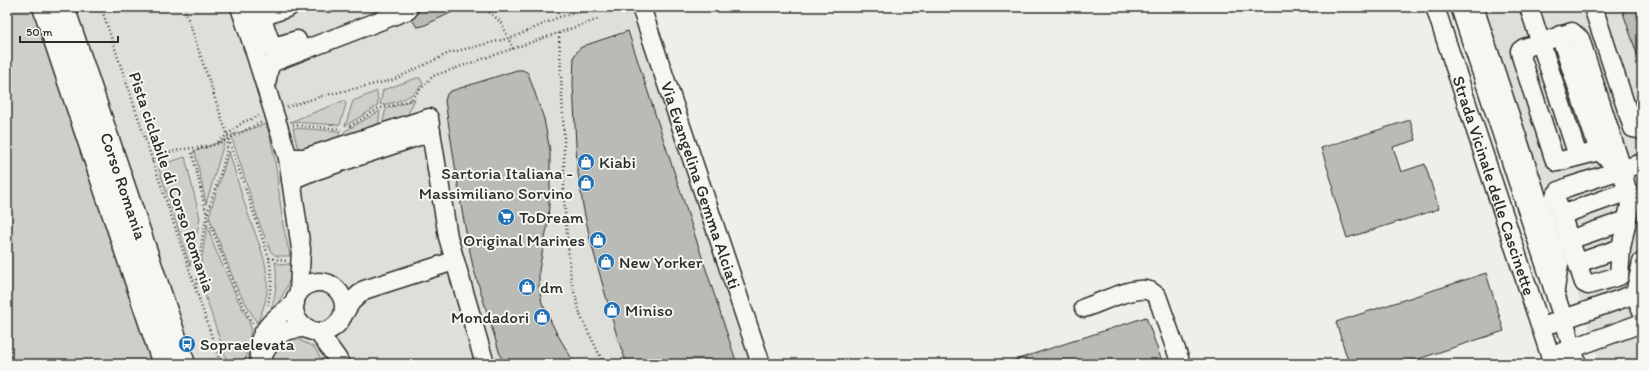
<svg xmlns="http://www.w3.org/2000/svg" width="1649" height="371" font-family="Itim,sans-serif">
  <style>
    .built { fill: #dededb }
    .green { fill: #cececa; stroke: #7c7c7a }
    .building { fill: #babab7; stroke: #2b2b2b }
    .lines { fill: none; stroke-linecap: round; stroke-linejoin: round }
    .minor-casing { stroke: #2b2b2b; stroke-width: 21 }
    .major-casing { stroke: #2b2b2b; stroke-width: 25 }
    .path { stroke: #2b2b2b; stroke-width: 2.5; stroke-dasharray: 1 3; stroke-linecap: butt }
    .minor { stroke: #f6f6f2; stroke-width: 18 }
    .major { stroke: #f6f6f2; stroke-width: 22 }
    .labels { text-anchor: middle; stroke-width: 4; stroke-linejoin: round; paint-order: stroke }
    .poi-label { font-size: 17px; fill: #2b2b2b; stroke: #f6f6f2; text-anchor: start }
    .street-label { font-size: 17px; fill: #2b2b2b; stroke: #f6f6f2 }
  </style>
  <rect width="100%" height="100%" fill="#eeeeea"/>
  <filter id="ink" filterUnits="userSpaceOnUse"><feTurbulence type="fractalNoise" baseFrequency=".025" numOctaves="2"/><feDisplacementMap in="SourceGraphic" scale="8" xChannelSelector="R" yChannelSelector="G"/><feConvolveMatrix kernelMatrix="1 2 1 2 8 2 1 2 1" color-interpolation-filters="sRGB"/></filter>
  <g filter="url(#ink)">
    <!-- built -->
    <g class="built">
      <path d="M 63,7 L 641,7 L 761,364 L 185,364 Z"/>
      <path d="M 1483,7 L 1642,7 L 1642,364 L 1593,364 L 1598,355 Z"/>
    </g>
    <!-- green -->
    <g class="green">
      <path d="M 7,7 L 37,7 L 152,364 L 7,364 Z"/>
      <path d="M 417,78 L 420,78 L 423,84 C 412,98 399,101 383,105 L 380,104 L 383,90 Z"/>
      <path d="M 377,91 L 378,104 L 376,107 L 345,126 L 353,101 Z"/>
      <path d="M 415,99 L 406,118 L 382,125 L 385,112 L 386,109 Z"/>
      <path d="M 343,101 L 345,101 L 346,104 L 340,125 L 290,122 Z"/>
      <path d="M 380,111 L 378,127 L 342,138 L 345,131 Z"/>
      <path d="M 266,124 C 277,156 278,191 283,225 C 285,235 288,245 290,256 L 277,256 L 271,252 L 260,225 L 231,135 Z"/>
      <path d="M 293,128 L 340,131 L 338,139 L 302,150 L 297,146 Z"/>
      <path d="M 225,140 L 206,204 L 195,151 Z"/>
      <path d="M 229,151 C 235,171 240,191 247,211 C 261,252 279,279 257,323 L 237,288 L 209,216 Z"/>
      <path d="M 185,157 L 200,218 L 190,266 L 158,166 Z"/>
      <path d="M 207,224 L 214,246 L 238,300 L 249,321 L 251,329 L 245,364 L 228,364 L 199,277 Z"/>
      <path d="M 275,262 L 283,265 L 293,263 C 294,274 281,302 273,309 L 271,309 C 276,294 278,277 275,262 Z"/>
      <path d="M 295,338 L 314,347 L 324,364 L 273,364 L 274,351 L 281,340 Z"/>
    </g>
    <!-- building -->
    <g class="building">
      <path d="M 418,7 L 463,7 L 423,26 L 417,27 L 412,20 L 416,16 L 418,12 Z"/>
      <path d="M 1621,7 L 1642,7 L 1642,63 L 1640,63 Z"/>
      <path d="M 628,31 L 737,364 L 627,364 L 618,340 L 590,239 L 583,206 L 577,166 L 573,84 L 574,56 L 580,48 L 586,45 Z"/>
      <path d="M 517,70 L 523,70 L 528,73 L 544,119 L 550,151 L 550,186 L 548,222 L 539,270 L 539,286 L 542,303 L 556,332 L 575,364 L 503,364 L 473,267 L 462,211 L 445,101 L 447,94 L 451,91 Z"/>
      <path d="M 1410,120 L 1416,140 L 1393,147 L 1401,172 L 1425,164 L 1439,209 L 1347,238 L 1332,190 L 1334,189 L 1321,148 Z"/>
      <path d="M 1486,273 L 1504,331 L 1403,364 L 1349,364 L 1336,322 Z"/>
      <path d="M 1146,317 L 1163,364 L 1010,364 L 1009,362 Z"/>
    </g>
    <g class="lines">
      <!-- minor casing -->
      <g class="minor-casing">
        <g id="minor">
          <path d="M 240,7 L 253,46 L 288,158 L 301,249 L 299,292"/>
          <path d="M 258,7 L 272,47"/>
          <path id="s1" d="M 641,7 L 761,364"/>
          <path id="s2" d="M 1435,7 L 1553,364"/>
          <path d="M 1460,7 L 1567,330 L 1577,364"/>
          <path d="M 1474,7 L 1559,264 L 1555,289"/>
          <path d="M 1529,7 L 1578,156"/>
          <path d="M 1593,7 L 1633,128 L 1642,130"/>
          <path d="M 261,17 L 289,7"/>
          <path d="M 1560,35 L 1599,151 L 1607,158"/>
          <path d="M 253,46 C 269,49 282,45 297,40"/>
          <path d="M 266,85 L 269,68 L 273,62 L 408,10"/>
          <path d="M 1599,151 L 1557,162 L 1554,158 L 1521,56 L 1520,51 L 1524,48 L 1572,32 L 1580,39 L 1622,169 L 1630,205 L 1621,248 L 1619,276 L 1588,285 L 1584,283 L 1555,196 L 1559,191 L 1568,187 L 1642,163"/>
          <path d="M 288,158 L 304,158 L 429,118 L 431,132"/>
          <path d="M 291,180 L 308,173 L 431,132 L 448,237 L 485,364"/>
          <path d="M 1561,215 L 1628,191"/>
          <path d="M 1569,240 L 1627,220"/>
          <path d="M 1642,262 L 1635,294 L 1642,311"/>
          <path d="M 1578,263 L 1621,248"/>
          <circle cx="319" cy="307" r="25"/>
          <path d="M 1084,308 C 1100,303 1134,285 1150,291 C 1152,292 1155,295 1157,296 L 1181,364"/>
          <path d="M 343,315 L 351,302 L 364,290 L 454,261"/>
          <path d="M 1553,323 L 1635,294"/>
          <path d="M 318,332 L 337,358 L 340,364"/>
          <path d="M 1562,352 L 1642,323"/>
          <path d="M 263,355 C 273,335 284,328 307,328"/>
          <path d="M 260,364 C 260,358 258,351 259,345 C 262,326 281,314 295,303"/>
        </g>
      </g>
      <!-- major casing -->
      <g class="major-casing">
        <g id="major">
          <path d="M 44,7 L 164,364"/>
          <path id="s3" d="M 63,7 L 184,364"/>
        </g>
      </g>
      <!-- path -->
      <g class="path">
        <path d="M 101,7 L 221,364"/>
        <path d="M 184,7 L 269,258 L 272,279 L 268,305"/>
        <path d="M 483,7 L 501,22 L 513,49"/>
        <path d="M 559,33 L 564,137 L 564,200 L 571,281 L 581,317 L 604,364"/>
        <path d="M 287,107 L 322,96 L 393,80 L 449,53 L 514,37 L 559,17 L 584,11 L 593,7"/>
        <path d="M 293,125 L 341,129"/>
        <path d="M 350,126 L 378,109 L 410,100 L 433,76 L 599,19"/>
        <path d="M 218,142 L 243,122 L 259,116"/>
        <path d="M 152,162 C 169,149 186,149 206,146"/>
        <path d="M 269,258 L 286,261"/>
        <path d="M 196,288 C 199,264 201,239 207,215 C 214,190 225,166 228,141"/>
        <path d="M 252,323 L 236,291 L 207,216 L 192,152 L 222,142 L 262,122"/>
      </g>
      <!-- minor -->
      <use href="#minor" class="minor"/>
      <!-- major -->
      <use href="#major" class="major"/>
    </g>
  </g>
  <!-- icons -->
  <defs>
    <g id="shop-disc" transform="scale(0.9)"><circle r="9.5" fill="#1f6fb2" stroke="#f6f6f2"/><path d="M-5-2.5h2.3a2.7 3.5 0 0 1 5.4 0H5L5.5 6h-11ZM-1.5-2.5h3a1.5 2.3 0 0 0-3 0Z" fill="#fff"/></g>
    <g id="supermarket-disc" transform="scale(0.9)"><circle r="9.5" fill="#1f6fb2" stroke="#f6f6f2"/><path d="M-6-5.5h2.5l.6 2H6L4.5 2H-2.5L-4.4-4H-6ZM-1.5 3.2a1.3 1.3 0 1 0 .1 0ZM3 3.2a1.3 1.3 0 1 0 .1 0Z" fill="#fff"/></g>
    <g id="bus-disc" transform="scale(0.9)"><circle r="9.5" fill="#1f6fb2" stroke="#f6f6f2"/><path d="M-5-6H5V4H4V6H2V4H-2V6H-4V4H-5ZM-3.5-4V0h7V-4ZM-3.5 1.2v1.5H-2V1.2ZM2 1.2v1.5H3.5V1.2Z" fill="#fff"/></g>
  </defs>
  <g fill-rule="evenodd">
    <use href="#shop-disc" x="586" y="162"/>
    <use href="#shop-disc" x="586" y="183"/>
    <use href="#supermarket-disc" x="506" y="217"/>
    <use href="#shop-disc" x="598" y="240"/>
    <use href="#shop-disc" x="606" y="262"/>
    <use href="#shop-disc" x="527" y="287"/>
    <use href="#shop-disc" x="612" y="310"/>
    <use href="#shop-disc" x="542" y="317"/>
    <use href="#bus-disc" x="187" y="344"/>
  </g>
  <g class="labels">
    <!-- poi labels -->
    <g class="poi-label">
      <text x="599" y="168">Kiabi</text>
      <text x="573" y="179" text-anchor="end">Sartoria Italiana -<tspan x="573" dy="20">Massimiliano Sorvino</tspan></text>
      <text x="519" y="223">ToDream</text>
      <text x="585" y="246" text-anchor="end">Original Marines</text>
      <text x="619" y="268">New Yorker</text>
      <text x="540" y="293">dm</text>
      <text x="625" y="316">Miniso</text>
      <text x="529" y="323" text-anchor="end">Mondadori</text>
      <text x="200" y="350">Sopraelevata</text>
    </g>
    <!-- street labels -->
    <g class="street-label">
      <text transform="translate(172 182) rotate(71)" y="6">Pista ciclabile di Corso Romania</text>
      <text dy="6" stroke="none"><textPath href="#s3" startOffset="189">Corso Romania</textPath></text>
      <text dy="6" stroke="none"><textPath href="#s1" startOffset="188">Via Evangelina Gemma Alciati</textPath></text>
      <text dy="6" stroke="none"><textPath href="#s2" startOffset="188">Strada Vicinale delle Cascinette</textPath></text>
    </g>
  </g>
  <!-- margin -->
  <rect width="1649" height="371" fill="none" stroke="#f6f6f2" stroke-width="24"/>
  <rect x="12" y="12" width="1625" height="347" fill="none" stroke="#2b2b2b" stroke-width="1.5" filter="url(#ink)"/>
  <!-- scale -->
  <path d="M20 36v6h98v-6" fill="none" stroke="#2b2b2b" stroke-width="2"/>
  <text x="26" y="36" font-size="12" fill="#2b2b2b" stroke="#f6f6f2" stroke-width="3" paint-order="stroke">50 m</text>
</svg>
